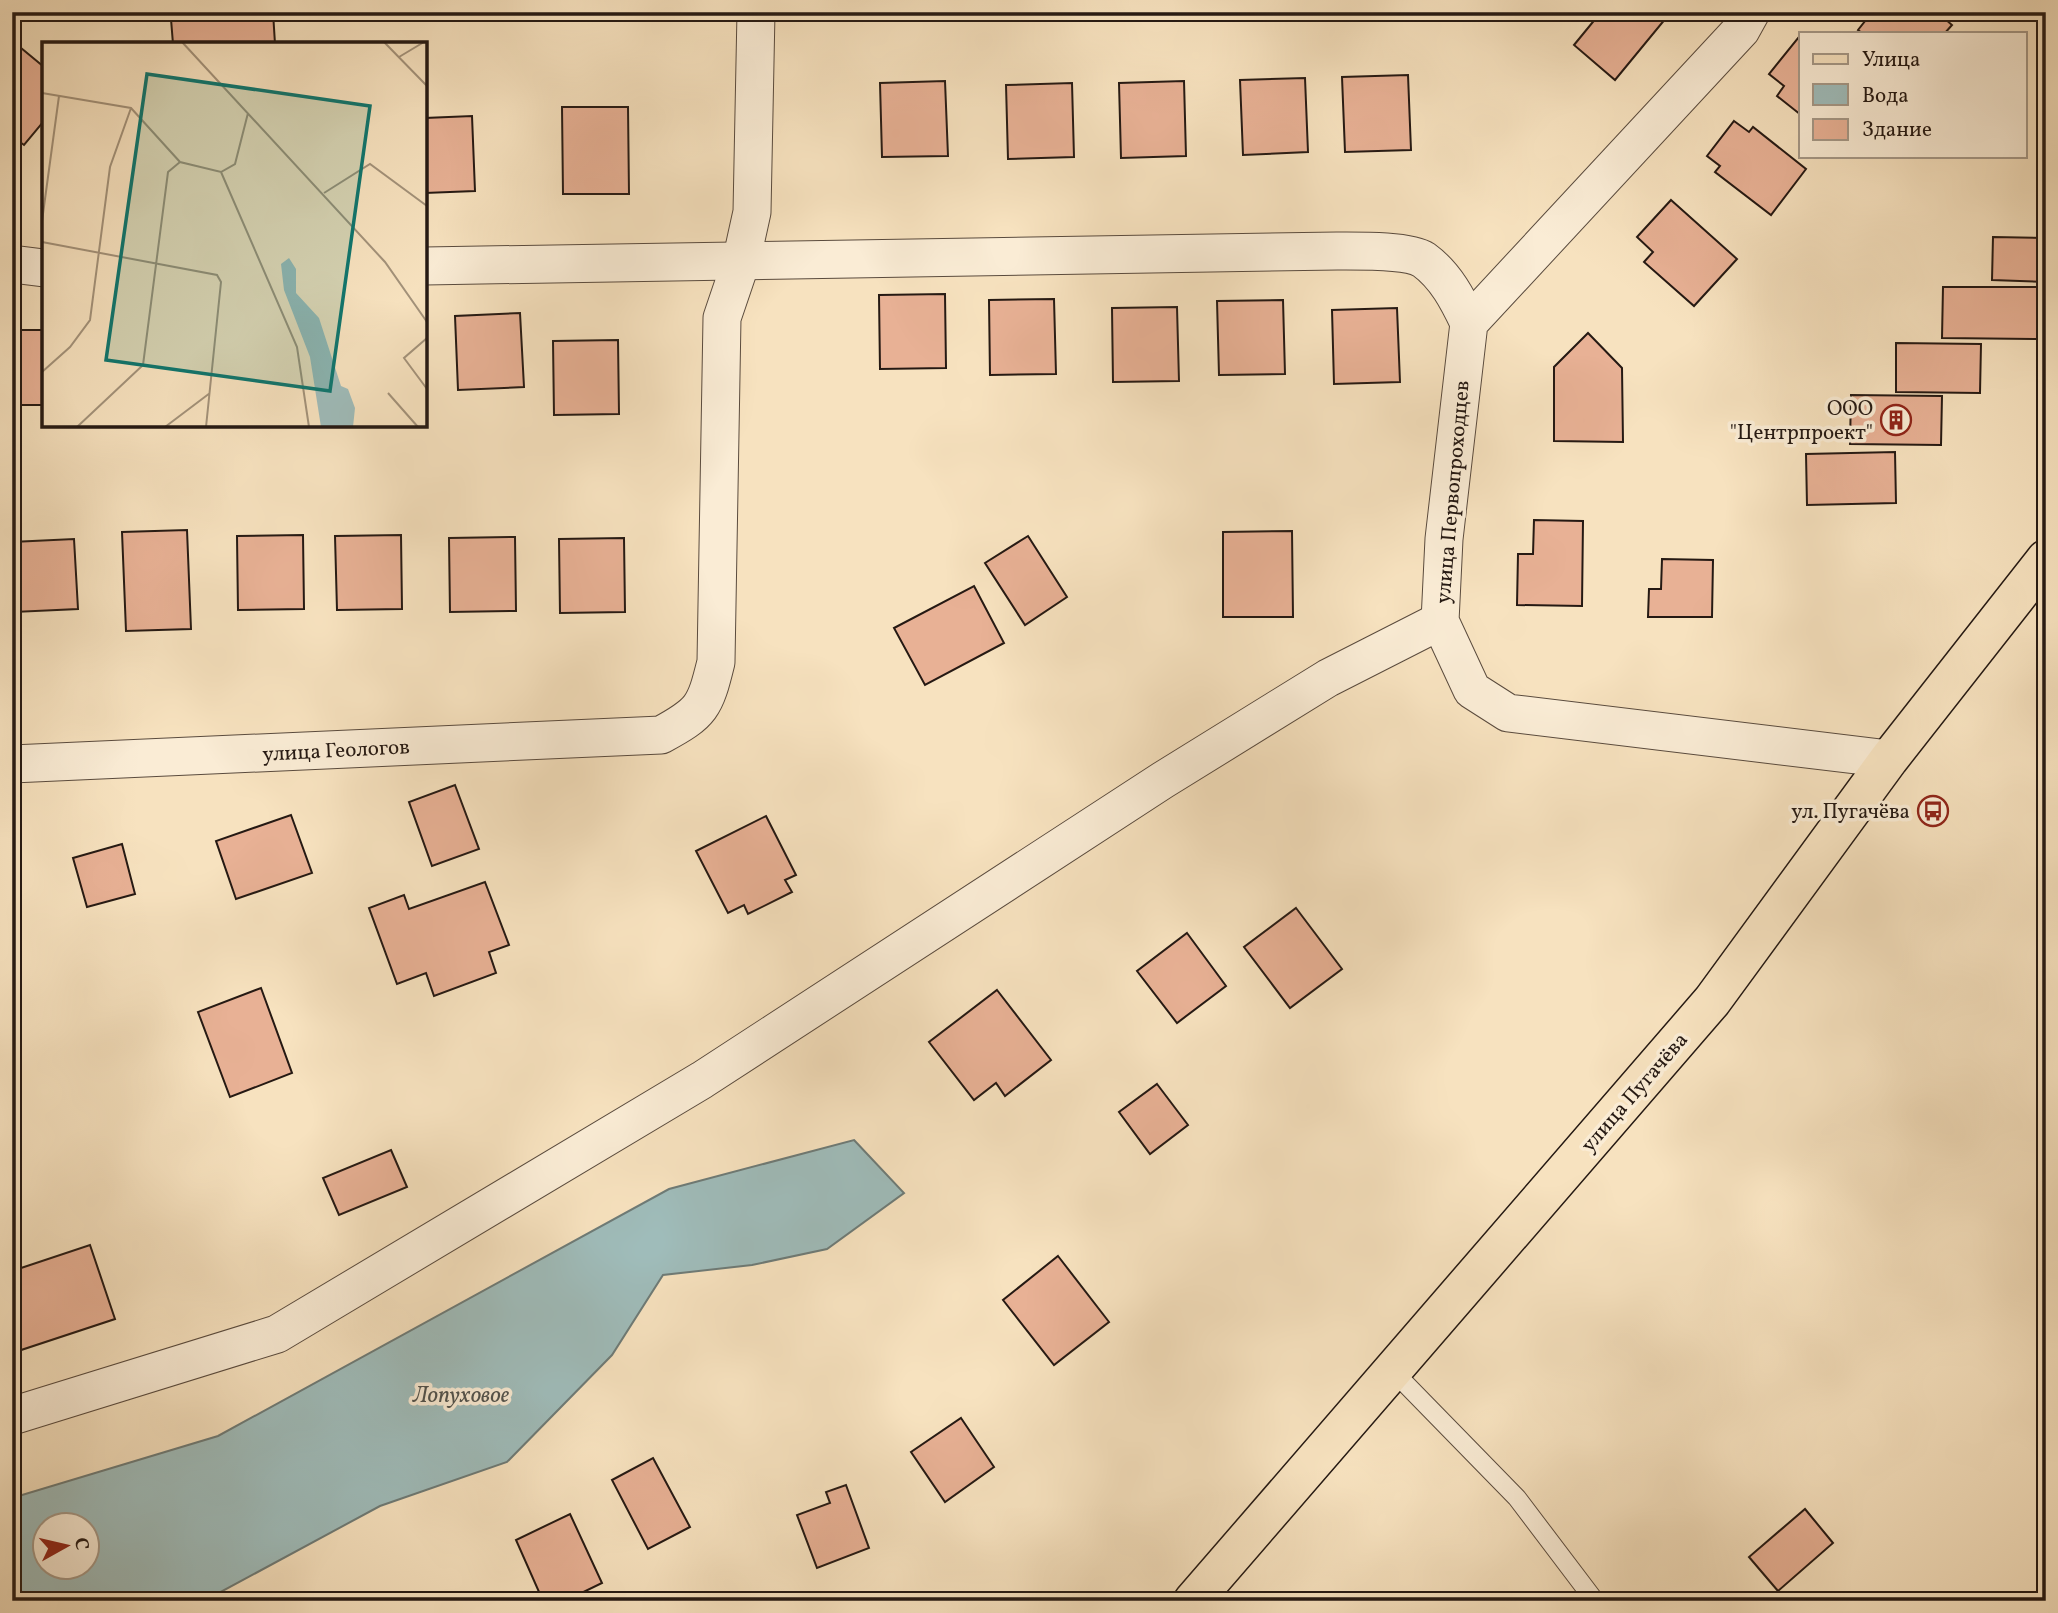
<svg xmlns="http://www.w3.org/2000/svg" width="2058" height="1613" font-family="Vollkorn,serif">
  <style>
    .water { fill: #9fbcba; stroke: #6e7b77; stroke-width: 2; fill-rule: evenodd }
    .building { fill: #e8b195; stroke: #251913; stroke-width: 2 }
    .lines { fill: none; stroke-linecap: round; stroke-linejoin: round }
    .lane-casing { stroke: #5a4b3e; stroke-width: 20 }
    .street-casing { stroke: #5a4b3e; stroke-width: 39 }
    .primary-casing { stroke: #251913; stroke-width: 41 }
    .lane { stroke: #faecd5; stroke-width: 18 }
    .street { stroke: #faecd5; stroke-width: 37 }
    .primary { stroke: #f7e2bf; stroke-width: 38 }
    .labels { text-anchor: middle; stroke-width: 7; stroke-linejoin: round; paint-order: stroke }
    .poi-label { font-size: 21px; fill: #251913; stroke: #faecd5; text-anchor: end }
    .street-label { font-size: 21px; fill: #251913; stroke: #faecd5 }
    .water-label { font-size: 23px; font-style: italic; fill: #50524d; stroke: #faecd5 }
    .inset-road { fill: none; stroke: #a3927a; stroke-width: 2 }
    .view { fill: #0f766e; fill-opacity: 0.15; stroke: #0f766e; stroke-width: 3.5 }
    .inset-edge { fill: none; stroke: #251913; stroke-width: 3.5 }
  </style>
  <rect width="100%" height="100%" fill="#f7e2bf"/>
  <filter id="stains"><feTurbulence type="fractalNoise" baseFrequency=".00286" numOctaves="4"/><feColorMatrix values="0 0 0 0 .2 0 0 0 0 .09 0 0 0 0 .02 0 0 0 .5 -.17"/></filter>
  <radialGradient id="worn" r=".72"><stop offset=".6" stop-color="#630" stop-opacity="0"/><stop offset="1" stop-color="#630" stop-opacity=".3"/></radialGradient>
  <!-- water -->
  <path class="water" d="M 854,1140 L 904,1193 L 827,1249 L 752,1265 L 663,1275 L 612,1355 L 507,1462 L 380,1506 L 204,1601 L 12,1601 L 12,1498 L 218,1436 L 669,1189 ZM 46,1526 L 88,1526 L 88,1568 L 46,1568 Z"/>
  <!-- building -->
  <g class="building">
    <path d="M 179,12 L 273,12 L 275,44 L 173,44 L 171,19 L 179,19 Z"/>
    <path d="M 1601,12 L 1671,12 L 1615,80 L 1574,45 Z"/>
    <path d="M 1855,12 L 1937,12 L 1952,25 L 1945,33 L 1862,33 L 1858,30 L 1865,21 Z"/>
    <path d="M 1798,38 L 1801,40 L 1801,115 L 1777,96 L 1784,86 L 1769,74 Z"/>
    <path d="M 15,43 L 44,67 L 44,121 L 24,145 L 12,136 L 12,47 Z"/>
    <path d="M 1408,75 L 1411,150 L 1345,152 L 1342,77 Z"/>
    <path d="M 1305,78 L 1308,152 L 1243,155 L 1240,80 Z"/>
    <path d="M 945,81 L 948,156 L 882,157 L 880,83 Z"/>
    <path d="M 1184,81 L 1186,156 L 1121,158 L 1119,83 Z"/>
    <path d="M 1072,83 L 1074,157 L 1008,159 L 1006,85 Z"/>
    <path d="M 562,107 L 628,107 L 629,194 L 563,194 Z"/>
    <path d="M 472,116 L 475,191 L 425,193 L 425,118 Z"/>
    <path d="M 1734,121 L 1749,132 L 1753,127 L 1806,169 L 1771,215 L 1715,172 L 1720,166 L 1707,156 Z"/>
    <path d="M 2046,183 L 2046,236 L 2041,236 L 2041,184 Z"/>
    <path d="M 1671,200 L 1737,259 L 1694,306 L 1644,262 L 1653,252 L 1637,237 Z"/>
    <path d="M 1993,237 L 2046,238 L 2046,282 L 1992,280 Z"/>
    <path d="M 1943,287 L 2038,287 L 2038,339 L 1942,338 Z"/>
    <path d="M 945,294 L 946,368 L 880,369 L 879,295 Z"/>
    <path d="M 1054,299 L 1056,374 L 990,375 L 989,300 Z"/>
    <path d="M 1283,300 L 1285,374 L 1219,375 L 1217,301 Z"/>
    <path d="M 1177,307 L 1179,381 L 1113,382 L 1112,308 Z"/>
    <path d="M 1397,308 L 1400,382 L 1334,384 L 1332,310 Z"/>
    <path d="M 520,313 L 524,387 L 458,390 L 455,316 Z"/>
    <rect x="12" y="330" width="32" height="75"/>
    <path d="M 1588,333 L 1622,368 L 1623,442 L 1554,441 L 1554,367 Z"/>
    <path d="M 618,340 L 619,414 L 554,415 L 553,341 Z"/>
    <path d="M 1896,343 L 1981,344 L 1980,393 L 1896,392 Z"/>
    <path d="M 1851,395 L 1942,396 L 1941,445 L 1850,444 Z"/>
    <path d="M 1895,452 L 1896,503 L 1807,505 L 1806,454 Z"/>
    <path d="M 1534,520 L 1583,521 L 1582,606 L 1517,605 L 1518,554 L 1533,554 Z"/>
    <path d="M 187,530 L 191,629 L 126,631 L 122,532 Z"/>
    <path d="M 1292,531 L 1293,617 L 1223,617 L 1223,532 Z"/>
    <path d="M 303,535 L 304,609 L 238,610 L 237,536 Z"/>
    <path d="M 401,535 L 402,609 L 337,610 L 335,536 Z"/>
    <path d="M 1028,536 L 1067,597 L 1025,625 L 985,563 Z"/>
    <path d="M 515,537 L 516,611 L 450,612 L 449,538 Z"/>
    <path d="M 624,538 L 625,612 L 560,613 L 559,539 Z"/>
    <path d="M 74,539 L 78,609 L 14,612 L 12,542 Z"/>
    <path d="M 1662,559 L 1713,560 L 1712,617 L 1648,617 L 1649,589 L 1661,589 Z"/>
    <path d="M 974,586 L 1004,643 L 925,685 L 894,628 Z"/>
    <path d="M 455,785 L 479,849 L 432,866 L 409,802 Z"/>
    <path d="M 291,815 L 312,873 L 236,899 L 216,841 Z"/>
    <path d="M 766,816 L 796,875 L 785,880 L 792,892 L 748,914 L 744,905 L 728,913 L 696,851 Z"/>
    <path d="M 122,844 L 135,894 L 87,907 L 73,858 Z"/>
    <path d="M 485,882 L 509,945 L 489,952 L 496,973 L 434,996 L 426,973 L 397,984 L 369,908 L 404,895 L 409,909 Z"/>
    <path d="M 1296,908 L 1342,969 L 1290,1008 L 1244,947 Z"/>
    <path d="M 1187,933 L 1226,986 L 1177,1023 L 1137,971 Z"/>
    <path d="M 261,988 L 292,1073 L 230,1097 L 198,1012 Z"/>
    <path d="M 997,990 L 1051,1060 L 1005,1096 L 996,1083 L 974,1100 L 929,1042 Z"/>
    <path d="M 1157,1084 L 1188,1125 L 1150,1154 L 1119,1112 Z"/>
    <path d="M 391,1150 L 407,1187 L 339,1215 L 323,1178 Z"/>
    <path d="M 90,1245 L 115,1319 L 12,1353 L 12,1271 Z"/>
    <path d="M 1058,1256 L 1109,1322 L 1054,1365 L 1003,1300 Z"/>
    <path d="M 961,1418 L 994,1467 L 945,1502 L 911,1452 Z"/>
    <path d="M 653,1458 L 690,1527 L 648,1549 L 612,1480 Z"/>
    <path d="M 846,1485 L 869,1548 L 817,1568 L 797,1515 L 830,1503 L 826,1492 Z"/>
    <path d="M 1805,1509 L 1833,1543 L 1778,1591 L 1749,1557 Z"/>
    <path d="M 570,1514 L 602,1583 L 565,1601 L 543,1601 L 516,1540 Z"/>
  </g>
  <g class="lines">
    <!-- lane casing -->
    <g class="lane-casing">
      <path id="lane" d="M 1392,1370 L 1517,1498 L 1595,1601"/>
    </g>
    <!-- street casing -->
    <g class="street-casing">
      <g id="street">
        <path d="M 1751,12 L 1741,30 L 1469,323 L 1444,539 L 1440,621 L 1472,690 L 1508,713 L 1889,759"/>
        <path d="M 12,264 L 44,268"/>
        <path d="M 425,266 L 1337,251 C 1357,251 1409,250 1424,260 C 1446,276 1458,300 1469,323"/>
        <path d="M 12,764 L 661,735 C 702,713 705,707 716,662 L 722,318 L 741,262 L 752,212 L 756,12"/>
        <path d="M 12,1416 L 277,1334 L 702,1080 L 1163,780 L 1328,678 L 1440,621"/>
      </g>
    </g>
    <!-- primary casing -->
    <g class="primary-casing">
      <path id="primary" d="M 1193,1601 L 1712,1001 L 1889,759 L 2046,559"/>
    </g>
    <!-- lane -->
    <use href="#lane" class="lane"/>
    <!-- street -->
    <use href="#street" class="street"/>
    <!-- primary -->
    <use href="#primary" class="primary"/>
  </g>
  <!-- icons -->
  <defs>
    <g id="building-ring" transform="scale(1.575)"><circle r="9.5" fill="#faecd5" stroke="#8f2418" stroke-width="1.5"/><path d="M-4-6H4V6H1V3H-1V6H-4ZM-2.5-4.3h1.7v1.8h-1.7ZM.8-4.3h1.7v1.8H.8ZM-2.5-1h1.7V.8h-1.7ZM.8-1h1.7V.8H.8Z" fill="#8f2418"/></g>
    <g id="bus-ring" transform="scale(1.575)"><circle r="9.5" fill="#faecd5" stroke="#8f2418" stroke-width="1.5"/><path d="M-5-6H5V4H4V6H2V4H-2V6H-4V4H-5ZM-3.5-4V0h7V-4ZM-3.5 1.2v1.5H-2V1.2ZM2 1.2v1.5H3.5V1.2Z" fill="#8f2418"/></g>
  </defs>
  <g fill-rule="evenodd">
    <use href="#building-ring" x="1896" y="420"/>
    <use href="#bus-ring" x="1933" y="811"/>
  </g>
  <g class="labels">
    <!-- poi labels -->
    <g class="poi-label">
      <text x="1873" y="415">ООО<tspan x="1873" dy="24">"Центрпроект"</tspan></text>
      <text x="1910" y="818">ул. Пугачёва</text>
    </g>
    <!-- street labels -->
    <g class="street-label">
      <text transform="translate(1452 492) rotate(-85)" y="7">улица Первопроходцев</text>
      <text transform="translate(336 750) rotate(-3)" y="7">улица Геологов</text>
      <text transform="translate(1634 1092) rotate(-49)" y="7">улица Пугачёва</text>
    </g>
    <!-- water labels -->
    <g class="water-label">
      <text x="461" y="1402">Лопуховое</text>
    </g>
  </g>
  <!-- overview -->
  <g transform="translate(42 42)">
    <rect width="385" height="385" fill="#f7e2bf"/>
    <path d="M 247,216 L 254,227 L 254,251 L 277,276 L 299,344 L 306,347 L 313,366 L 311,385 L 279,385 L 268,315 L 242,248 L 239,222 Z" fill="#9fbcba"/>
    <path class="inset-road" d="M 140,0 L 343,220 L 385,280M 342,0 L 385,44M 357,15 L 382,0M 0,51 L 89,66 L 138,120 L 179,130 L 193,122 L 206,71M 179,130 L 255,305 L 267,385M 282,151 L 328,122 L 385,164M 0,179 L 17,54M 0,200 L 175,233 L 179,240 L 164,385M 385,296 L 362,316 L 385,347M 0,330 L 28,305 L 48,278 L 68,125 L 89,66M 346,351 L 376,385M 35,385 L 101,323 L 126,130 L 138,120M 123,385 L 168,351"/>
    <path class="view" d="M 105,32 L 328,64 L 288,349 L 64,318 Z"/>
    <rect width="385" height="385" class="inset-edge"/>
  </g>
  <!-- margin -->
  <rect width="2058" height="1613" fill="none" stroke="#f7e2bf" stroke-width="42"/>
  <rect x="14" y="14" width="2030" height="1585" fill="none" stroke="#251913" stroke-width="3.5"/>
  <rect x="21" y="21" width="2016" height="1571" fill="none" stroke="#251913" stroke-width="2"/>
  <!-- legend -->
  <rect x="1799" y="32" width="228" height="126" fill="#faecd5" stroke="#a59887" stroke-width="2"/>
  <rect x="1813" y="54" width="35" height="10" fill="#f7e2bf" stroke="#a59887" stroke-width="2"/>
  <text x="1862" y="66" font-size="21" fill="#251913">Улица</text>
  <rect x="1813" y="84" width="35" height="21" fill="#9fbcba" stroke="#a59887" stroke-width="2"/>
  <text x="1862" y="102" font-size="21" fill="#251913">Вода</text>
  <rect x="1813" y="119" width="35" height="21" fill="#e8b195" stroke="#a59887" stroke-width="2"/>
  <text x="1862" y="136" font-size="21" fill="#251913">Здание</text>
  <!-- north arrow -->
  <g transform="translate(66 1546) rotate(82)"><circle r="33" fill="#faecd5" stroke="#a59887" stroke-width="2"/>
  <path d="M0-5L12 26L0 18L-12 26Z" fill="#8f2418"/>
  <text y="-10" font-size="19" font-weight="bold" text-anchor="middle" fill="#251913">С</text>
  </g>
  <rect width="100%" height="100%" filter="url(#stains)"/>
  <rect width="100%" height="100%" fill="url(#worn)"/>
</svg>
